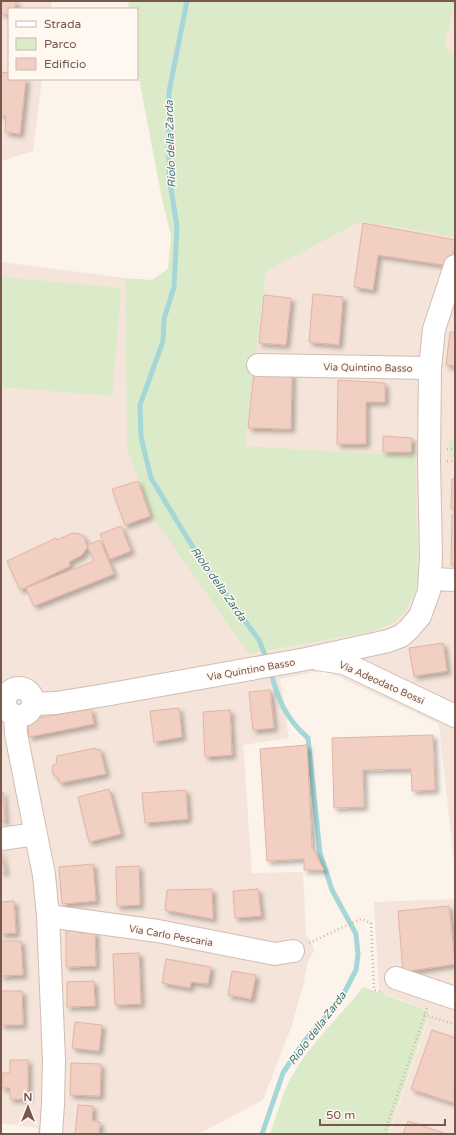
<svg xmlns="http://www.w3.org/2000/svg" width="456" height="1135" font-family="'Varela Round',sans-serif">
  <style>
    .residential { fill: #f4e4d9 }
    .green { fill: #dbeac9 }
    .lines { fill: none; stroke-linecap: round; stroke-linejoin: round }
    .stream { stroke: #a5d6d8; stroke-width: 5 }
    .building { fill: #f1cfc3; stroke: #e3b4a4; filter: url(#shadow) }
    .minor-casing { stroke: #d1bcb2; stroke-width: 24 }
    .path { stroke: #d7b2a5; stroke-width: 2.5; stroke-dasharray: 1 3; stroke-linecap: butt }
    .minor { stroke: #fff; stroke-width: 22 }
    .labels { text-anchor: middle; stroke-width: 3; stroke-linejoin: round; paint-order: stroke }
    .street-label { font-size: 10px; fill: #77574e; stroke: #fff8f1 }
    .water-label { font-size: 11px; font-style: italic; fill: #41797c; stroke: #fff8f1 }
  </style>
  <defs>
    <filter id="shadow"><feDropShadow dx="3.5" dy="3.5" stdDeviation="2" flood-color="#0004"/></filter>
  </defs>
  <rect width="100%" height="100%" fill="#fcf3eb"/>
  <!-- residential -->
  <g class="residential">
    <path d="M 1,1 L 52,1 L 51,9 L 9,9 L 9,79 L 42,79 L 33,151 L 1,161 Z"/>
    <path d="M 455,1 L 455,53 L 444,48 Z"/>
    <path d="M 362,221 L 454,237 L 455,235 L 455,872 L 439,724 L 337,676 L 321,671 L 280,679 L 289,738 L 243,745 L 252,873 L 303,872 L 306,935 L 310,939 L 314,950 L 308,961 L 303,986 L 291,1028 L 263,1100 L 198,1134 L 37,1134 L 38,1128 L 1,1123 L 1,262 L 125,278 L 127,448 L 250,654 L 371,632 L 392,624 L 418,578 L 414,456 L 244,446 L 266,271 Z"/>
    <path d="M 455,899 L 455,1134 L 389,1134 L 431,1011 L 379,992 L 374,902 Z"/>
  </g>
  <!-- green -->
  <g class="green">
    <path d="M 128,1 L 455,1 L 444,48 L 455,53 L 454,237 L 362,221 L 266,271 L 245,446 L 415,456 L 418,578 L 414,594 L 405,612 L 392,624 L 371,632 L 249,654 L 152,516 L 127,448 L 125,278 L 152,280 L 168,269 L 171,236 L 162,199 L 137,68 L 137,9 L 129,9 Z"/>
    <path d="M 1,277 L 121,288 L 112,396 L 1,387 Z"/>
    <path d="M 450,439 L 455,439 L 455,457 L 449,457 Z"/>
    <path d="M 363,987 L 430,1011 L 388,1134 L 270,1134 C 278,1113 283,1089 295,1071 C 314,1040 341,1015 363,987 Z"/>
  </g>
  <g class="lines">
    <!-- stream -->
    <g class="stream">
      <path d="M 187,1 L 169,92 L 169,177 L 177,226 L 174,287 L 164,319 L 163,341 L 140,405 L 141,437 L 151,478 L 200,559 L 259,640 L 267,660"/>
      <path d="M 262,1134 L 283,1073 L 303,1043 L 341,999 L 356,970 L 358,955 L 356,934 L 332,890 L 320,853 L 308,738 C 285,718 278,699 270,670"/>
    </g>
  </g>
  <!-- building -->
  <g class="building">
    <path d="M 1,1 L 17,1 L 14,9 L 9,9 L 9,15 L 1,13 Z"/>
    <path d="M 1,72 L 9,73 L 9,79 L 26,79 L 20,134 L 5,132 L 6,116 L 1,116 Z"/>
    <path d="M 363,223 L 455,240 L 455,247 L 450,266 L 378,255 L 373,290 L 354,287 Z"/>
    <path d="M 313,294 L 343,297 L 339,345 L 309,342 Z"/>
    <path d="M 264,295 L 291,298 L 286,345 L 259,343 Z"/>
    <path d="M 450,332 L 455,332 L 455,366 L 446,365 Z"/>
    <path d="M 254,373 L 292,373 L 291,429 L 248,428 Z"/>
    <path d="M 338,380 L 385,383 L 385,402 L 366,402 L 366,444 L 337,444 Z"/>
    <path d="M 383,436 L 412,438 L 411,452 L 383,452 Z"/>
    <path d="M 452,479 L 455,479 L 455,509 L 451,509 Z"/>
    <path d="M 138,481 L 150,516 L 125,525 L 112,489 Z"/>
    <path d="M 452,515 L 455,515 L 455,565 L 451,565 Z"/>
    <path d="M 121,526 L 131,551 L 110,559 L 100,534 Z"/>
    <path d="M 72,533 L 80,534 L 85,538 L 87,548 L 82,555 L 69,562 L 70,566 L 20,590 L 7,561 L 56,538 L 57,540 Z"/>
    <path d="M 100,540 L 114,574 L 34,606 L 26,588 L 94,561 L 87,545 Z"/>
    <path d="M 443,643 L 447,671 L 414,676 L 409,648 Z"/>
    <path d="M 270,690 L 274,728 L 253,730 L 249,692 Z"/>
    <path d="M 179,708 L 182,737 L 154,742 L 150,711 Z"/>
    <path d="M 91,709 L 94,724 L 29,737 L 28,726 L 31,719 Z"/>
    <path d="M 230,710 L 232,755 L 205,757 L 203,712 Z"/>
    <path d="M 433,735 L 435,790 L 412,791 L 411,769 L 363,770 L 364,807 L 334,808 L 332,738 Z"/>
    <path d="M 307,745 L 312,847 L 324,870 L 304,870 L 304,859 L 267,861 L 260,749 Z"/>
    <path d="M 95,748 L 96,750 L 100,749 L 106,774 L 60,783 L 59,779 L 53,774 L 52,770 L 53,765 L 56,764 L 57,756 Z"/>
    <path d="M 109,789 L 121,834 L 89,842 L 78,797 Z"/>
    <path d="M 186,790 L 188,819 L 145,823 L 142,793 Z"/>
    <path d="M 1,792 L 3,792 L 5,821 L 1,821 Z"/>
    <path d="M 1,850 L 5,872 L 1,873 Z"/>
    <path d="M 93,864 L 96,901 L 62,904 L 59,867 Z"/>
    <path d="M 139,866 L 140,905 L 117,906 L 116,867 Z"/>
    <path d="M 212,889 L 213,919 L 165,910 L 167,890 Z"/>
    <path d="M 258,889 L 261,916 L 235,918 L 233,891 Z"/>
    <path d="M 14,901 L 16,933 L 1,934 L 1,902 Z"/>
    <path d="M 449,906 L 455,964 L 403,972 L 398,911 Z"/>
    <path d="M 66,926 L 79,926 L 79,933 L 95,932 L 96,966 L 66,967 Z"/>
    <path d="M 1,941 L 21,941 L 23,975 L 1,976 Z"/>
    <path d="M 139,953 L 141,1004 L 115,1005 L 113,954 Z"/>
    <path d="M 166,959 L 211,967 L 208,984 L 191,982 L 190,988 L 162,983 Z"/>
    <path d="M 232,971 L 256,975 L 251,999 L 228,995 Z"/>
    <path d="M 94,981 L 95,1006 L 67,1007 L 67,982 Z"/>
    <path d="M 1,991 L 22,991 L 23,1025 L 1,1025 Z"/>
    <path d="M 75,1022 L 102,1025 L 99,1051 L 72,1048 Z"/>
    <path d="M 432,1030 L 455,1038 L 454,1103 L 411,1089 Z"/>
    <path d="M 10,1060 L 28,1060 L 28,1099 L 10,1099 L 10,1088 L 2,1088 L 2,1073 L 10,1073 Z"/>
    <path d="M 71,1063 L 101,1064 L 100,1096 L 70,1095 Z"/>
    <path d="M 78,1105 L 93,1106 L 92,1121 L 100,1122 L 99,1134 L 75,1134 Z"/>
    <path d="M 408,1121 L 446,1134 L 403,1134 Z"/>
  </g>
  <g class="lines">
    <!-- minor casing -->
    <g class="minor-casing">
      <g id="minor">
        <path d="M 258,365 L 430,368"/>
        <path d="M 431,579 L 455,580"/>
        <path d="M 317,659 L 344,663 L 455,716"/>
        <circle cx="19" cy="702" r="14"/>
        <path d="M 33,704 L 56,703 L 111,694 L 306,659 L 388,641 L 401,636 L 409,629 L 420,616 L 429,591 L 431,556 L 429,461 L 430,368 L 434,329 L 455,266"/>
        <path d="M 15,716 L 16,734 L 44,875 L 48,916 L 54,1060 L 53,1104 L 51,1134"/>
        <path d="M 1,839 L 36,834"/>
        <path d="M 48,916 L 158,931 L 275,954 L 293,951"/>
        <path d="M 396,978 L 455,998"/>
      </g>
    </g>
    <!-- path -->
    <g class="path">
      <path d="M 447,449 L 455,449"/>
      <path d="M 447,461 L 455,461"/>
      <path d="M 309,943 L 361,919 L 371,923 L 374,990 L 383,993"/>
      <path d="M 424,1015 L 455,1024"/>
      <path d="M 384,1134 L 427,1008"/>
    </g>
    <!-- minor -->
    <use href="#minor" class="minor"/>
  </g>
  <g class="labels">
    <!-- street labels -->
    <g class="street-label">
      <text transform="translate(368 367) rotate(1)" y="4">Via Quintino Basso</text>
      <text transform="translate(251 669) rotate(-10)" y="4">Via Quintino Basso</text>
      <text transform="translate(382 682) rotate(24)" y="4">Via Adeodato Bossi</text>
      <text transform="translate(171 935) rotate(10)" y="4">Via Carlo Pescaria</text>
    </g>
    <!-- water labels -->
    <g class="water-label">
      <text transform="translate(170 144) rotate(-92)" y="4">Riolo della Zarda</text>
      <text transform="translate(219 584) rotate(55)" y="4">Riolo della Zarda</text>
      <text transform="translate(317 1028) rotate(-53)" y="4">Riolo della Zarda</text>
    </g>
  </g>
  <!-- border -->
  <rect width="456" height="1135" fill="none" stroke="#77574e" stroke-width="4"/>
  <!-- legend -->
  <rect x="8" y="8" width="130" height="72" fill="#fff8f1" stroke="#c9b8b0"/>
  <rect x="16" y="21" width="20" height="6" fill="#ffffff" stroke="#c9b8b0"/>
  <text x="44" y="28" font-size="12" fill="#77574e">Strada</text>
  <rect x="16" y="38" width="20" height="12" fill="#dbeac9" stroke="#c9b8b0"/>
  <text x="44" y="48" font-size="12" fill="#77574e">Parco</text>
  <rect x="16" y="58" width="20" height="12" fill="#f1cfc3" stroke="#c9b8b0"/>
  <text x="44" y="68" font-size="12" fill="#77574e">Edificio</text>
  <!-- north arrow -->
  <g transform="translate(28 1107)" stroke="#fff8f1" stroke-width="3" paint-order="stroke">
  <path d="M0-3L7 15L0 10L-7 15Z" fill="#77574e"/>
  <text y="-6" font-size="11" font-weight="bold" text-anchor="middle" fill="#77574e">N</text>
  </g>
  <!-- scale -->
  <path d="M320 1119v6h125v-6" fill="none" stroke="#77574e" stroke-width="2"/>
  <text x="326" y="1119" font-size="12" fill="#77574e" stroke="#fff8f1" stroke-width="3" paint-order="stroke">50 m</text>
</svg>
